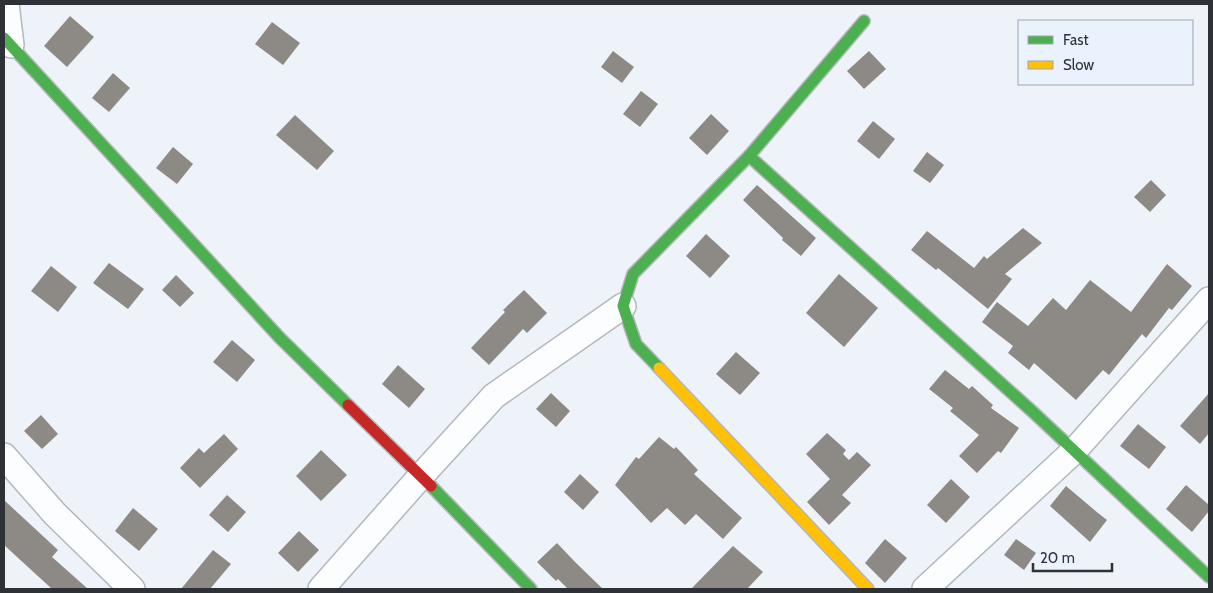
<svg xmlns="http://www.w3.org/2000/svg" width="1213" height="593" font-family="Cabin,sans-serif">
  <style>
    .building { fill: #8d8a85 }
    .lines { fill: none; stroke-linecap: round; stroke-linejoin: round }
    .street-casing { stroke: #b4b7bb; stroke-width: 28 }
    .fast-casing { stroke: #b4b7bb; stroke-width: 14 }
    .slow-casing { stroke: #b4b7bb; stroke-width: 14 }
    .jam-casing { stroke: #b4b7bb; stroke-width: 14 }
    .street { stroke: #fcfdfe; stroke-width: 25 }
    .fast { stroke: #4caf50; stroke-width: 11 }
    .slow { stroke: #ffc107; stroke-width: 11 }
    .jam { stroke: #c62828; stroke-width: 11 }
  </style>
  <rect width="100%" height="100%" fill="#eef3f9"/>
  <!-- building -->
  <g class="building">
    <path d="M 70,16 L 94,37 L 67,67 L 44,46 Z"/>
    <path d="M 272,22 L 300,43 L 283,65 L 255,44 Z"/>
    <path d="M 613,51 L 634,67 L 622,83 L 601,67 Z"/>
    <path d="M 869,51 L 886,69 L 864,89 L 847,71 Z"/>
    <path d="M 113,73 L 130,88 L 109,112 L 92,98 Z"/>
    <path d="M 641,91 L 658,104 L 640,127 L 623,114 Z"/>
    <path d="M 711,114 L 729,131 L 707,155 L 689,138 Z"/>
    <path d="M 295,115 L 334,151 L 317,170 L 276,135 Z"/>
    <path d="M 873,121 L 895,139 L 879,159 L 857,141 Z"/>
    <path d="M 173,147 L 193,164 L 177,184 L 156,168 Z"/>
    <path d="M 927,152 L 944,165 L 930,183 L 913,171 Z"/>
    <path d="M 1151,180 L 1166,195 L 1150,212 L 1134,197 Z"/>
    <path d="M 757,185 L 816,238 L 801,256 L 782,240 L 783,238 L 743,200 Z"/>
    <path d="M 1023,228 L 1042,243 L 1005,274 L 1012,279 L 988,309 L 938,268 L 936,270 L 911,250 L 927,231 L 974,268 L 984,256 L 987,259 Z"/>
    <path d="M 706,234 L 730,256 L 710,278 L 686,256 Z"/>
    <path d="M 109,263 L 144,289 L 128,309 L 93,283 Z"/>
    <path d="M 1167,264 L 1192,286 L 1172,310 L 1169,308 L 1146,338 L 1142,334 L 1109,375 L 1103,370 L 1076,400 L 1034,363 L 1029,370 L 1008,353 L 1013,346 L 982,322 L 997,302 L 1028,326 L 1053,298 L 1066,310 L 1090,280 L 1131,312 Z"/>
    <path d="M 51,266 L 77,287 L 58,312 L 31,291 Z"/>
    <path d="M 839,274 L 878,308 L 844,347 L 806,313 Z"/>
    <path d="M 176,275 L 194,293 L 180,307 L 162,290 Z"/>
    <path d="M 524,290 L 547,313 L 527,333 L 523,329 L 489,365 L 471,348 L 505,312 L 503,310 Z"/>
    <path d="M 232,340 L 255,360 L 237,382 L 213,362 Z"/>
    <path d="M 736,352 L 760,373 L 740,395 L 716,374 Z"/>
    <path d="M 398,365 L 425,389 L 409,408 L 382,384 Z"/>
    <path d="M 945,370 L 969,389 L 972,386 L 993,405 L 991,408 L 1019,428 L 1001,453 L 998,451 L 977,473 L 959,456 L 979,435 L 950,411 L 953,408 L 929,389 Z"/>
    <path d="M 551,393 L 570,411 L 556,427 L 536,409 Z"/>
    <path d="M 1209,393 L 1209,433 L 1200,444 L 1180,426 Z"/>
    <path d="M 41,415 L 58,434 L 42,449 L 24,431 Z"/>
    <path d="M 1138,424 L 1166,447 L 1149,469 L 1120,446 Z"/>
    <path d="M 827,433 L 846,450 L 843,454 L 849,460 L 857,452 L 871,465 L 842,495 L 851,503 L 829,525 L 807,502 L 830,479 L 806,454 Z"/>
    <path d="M 224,434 L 238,449 L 200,488 L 180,468 L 199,448 L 204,453 Z"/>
    <path d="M 659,437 L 674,449 L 676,447 L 698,470 L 694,474 L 742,518 L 723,539 L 696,514 L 685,525 L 667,508 L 651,523 L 615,485 L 636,457 L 639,459 Z"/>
    <path d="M 321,450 L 347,475 L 321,501 L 296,476 Z"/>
    <path d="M 580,474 L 599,492 L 583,510 L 564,492 Z"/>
    <path d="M 951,479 L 970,497 L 946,523 L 927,505 Z"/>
    <path d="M 1186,485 L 1209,505 L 1209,511 L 1192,532 L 1166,509 Z"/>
    <path d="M 1066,486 L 1098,513 L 1107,520 L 1090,542 L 1050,506 Z"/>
    <path d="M 227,495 L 246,512 L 228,532 L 209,515 Z"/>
    <path d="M 4,500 L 58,550 L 52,557 L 88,589 L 52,589 L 4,545 Z"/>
    <path d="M 133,508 L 158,529 L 139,551 L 115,531 Z"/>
    <path d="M 299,531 L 319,550 L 298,572 L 278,553 Z"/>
    <path d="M 885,539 L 907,558 L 885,583 L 865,563 Z"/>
    <path d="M 1016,539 L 1036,553 L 1024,570 L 1004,555 Z"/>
    <path d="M 557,543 L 576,563 L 603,589 L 568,589 L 558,579 L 556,581 L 537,562 Z"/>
    <path d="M 733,546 L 763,572 L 747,589 L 691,589 Z"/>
    <path d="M 213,550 L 231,564 L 210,589 L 181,589 Z"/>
  </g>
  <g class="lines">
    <!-- street casing -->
    <g class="street-casing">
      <g id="street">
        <path d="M 6,4 L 11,45"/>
        <path d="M 4,456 L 55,514 L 132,589"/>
        <path d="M 321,589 L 421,476 L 494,396 L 623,306"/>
        <path d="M 925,589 L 1074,451 L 1209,300"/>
      </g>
    </g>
    <!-- fast casing -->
    <g class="fast-casing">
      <g id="fast">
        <path d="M 4,38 L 279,337 L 348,405"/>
        <path d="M 749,156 L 1034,413 L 1209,577"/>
        <path d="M 659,368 L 636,344 L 623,306 L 633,274 L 749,156 L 864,21"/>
        <path d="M 431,486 L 531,589"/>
      </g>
    </g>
    <!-- slow casing -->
    <g class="slow-casing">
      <path id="slow" d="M 659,368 L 868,589"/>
    </g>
    <!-- jam casing -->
    <g class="jam-casing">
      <path id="jam" d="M 348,405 L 431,486"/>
    </g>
    <!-- street -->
    <use href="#street" class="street"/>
    <!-- fast -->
    <use href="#fast" class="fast"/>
    <!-- slow -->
    <use href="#slow" class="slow"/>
    <!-- jam -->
    <use href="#jam" class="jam"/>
  </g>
  <!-- border -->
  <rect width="1213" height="593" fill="none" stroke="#2e3135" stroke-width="10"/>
  <!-- legend -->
  <rect x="1018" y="20" width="175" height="65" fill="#eaf2fd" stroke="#9fa5ad"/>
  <rect x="1028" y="36" width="25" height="8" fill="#4caf50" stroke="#9fa5ad"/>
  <text x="1063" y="45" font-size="15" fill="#2e3135">Fast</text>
  <rect x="1028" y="61" width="25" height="8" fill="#ffc107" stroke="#9fa5ad"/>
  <text x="1063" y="70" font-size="15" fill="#2e3135">Slow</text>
  <!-- scale -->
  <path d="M1033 563v8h79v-8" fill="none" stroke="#2e3135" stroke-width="2.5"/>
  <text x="1040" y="563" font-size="15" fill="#2e3135" stroke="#eaf2fd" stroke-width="4" paint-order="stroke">20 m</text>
</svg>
